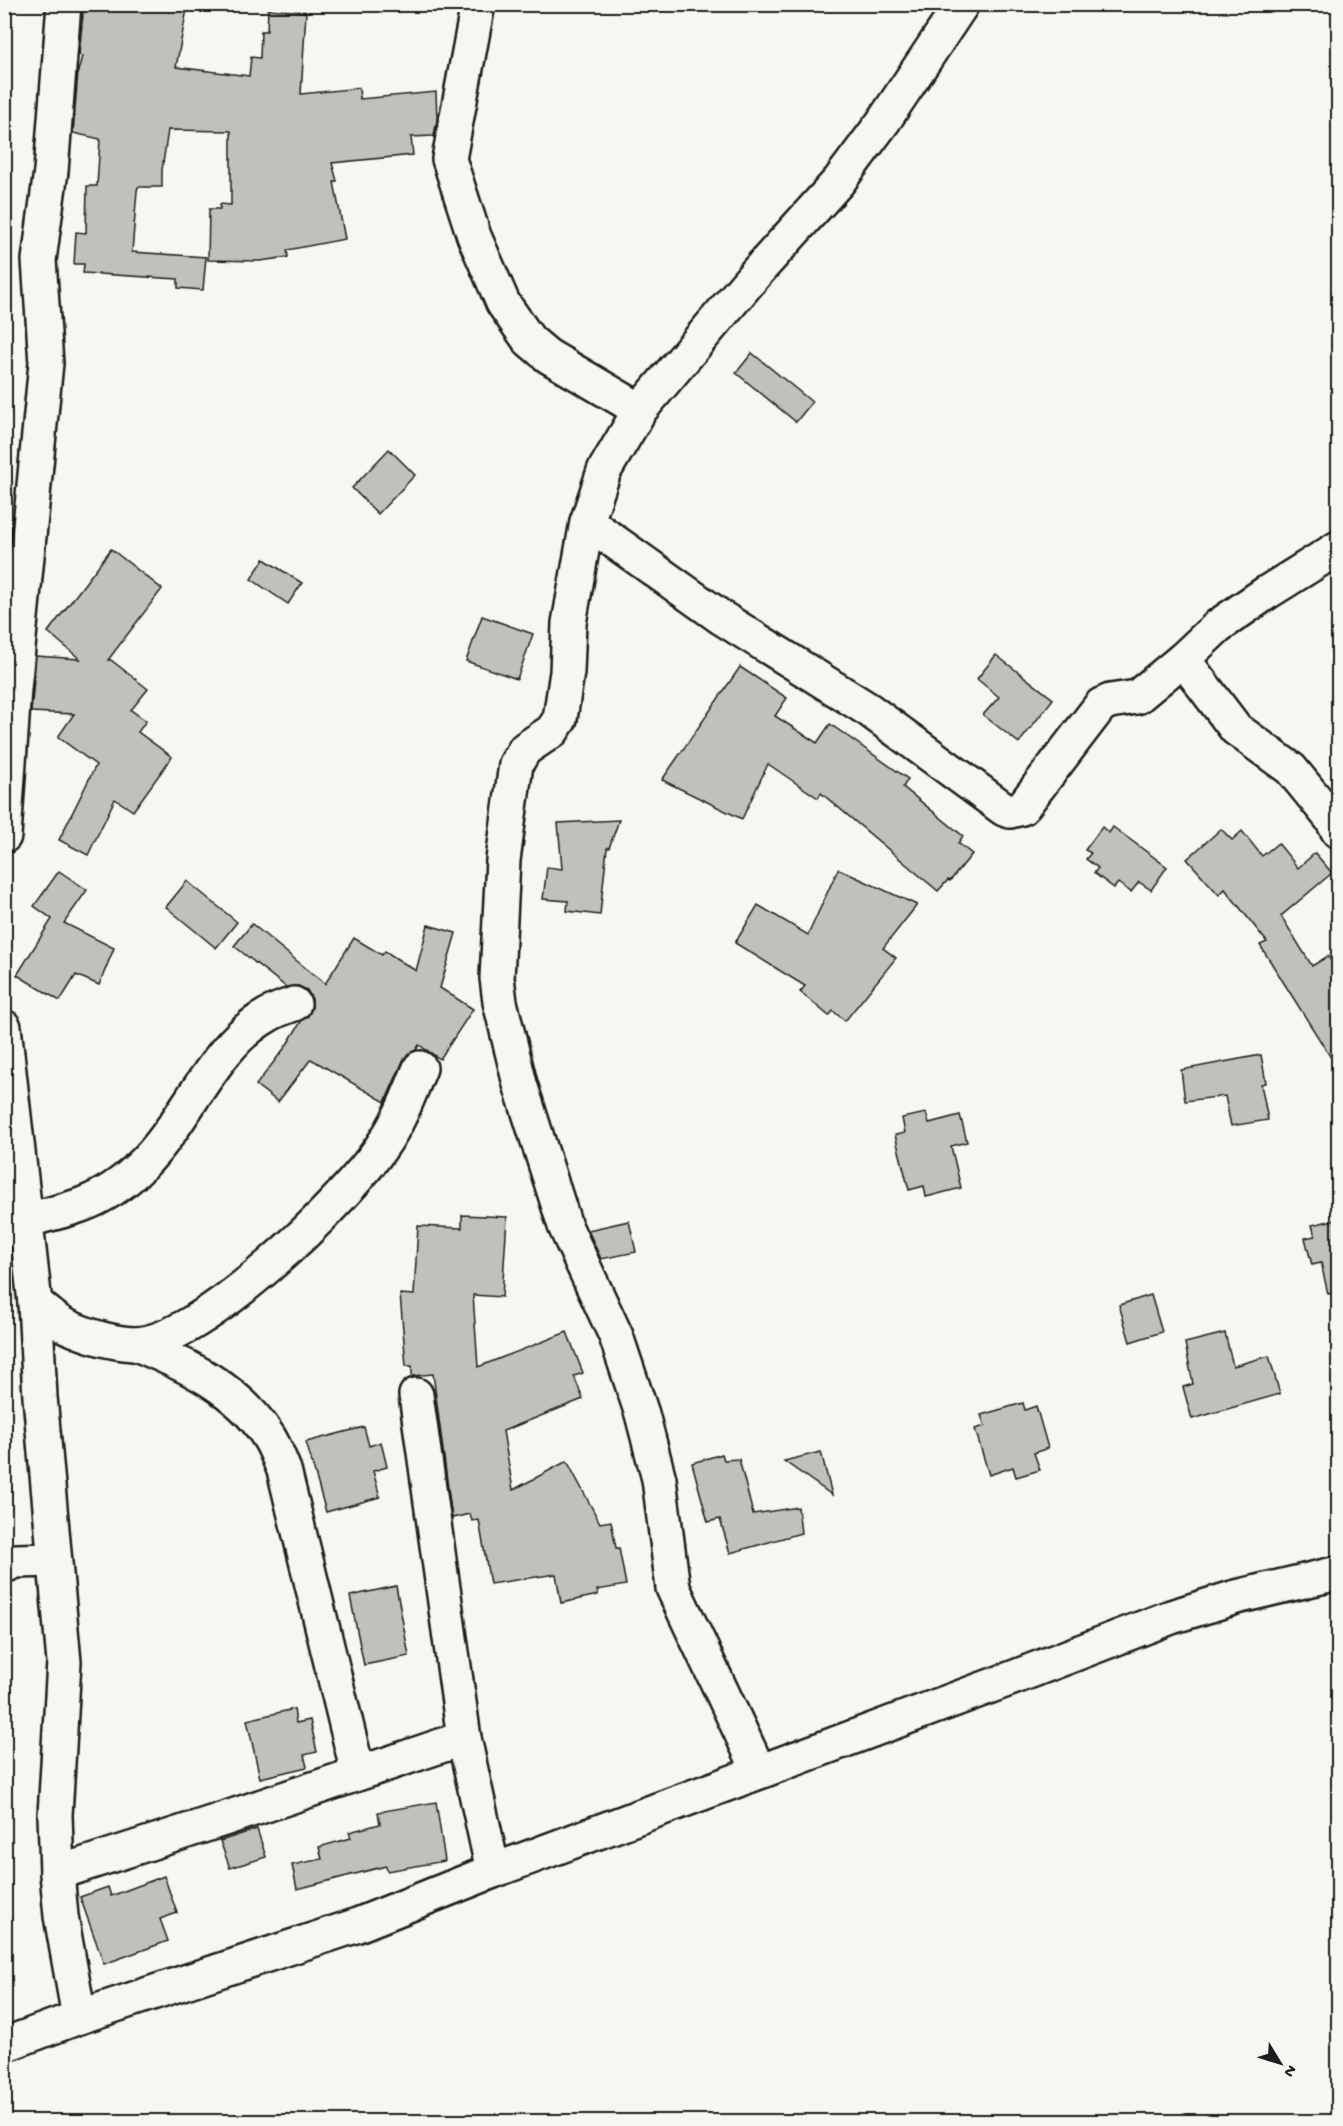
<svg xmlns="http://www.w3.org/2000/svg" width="1343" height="2126" font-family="'Gochi Hand',sans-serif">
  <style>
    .building { fill: #c0c0bd; stroke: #1c1c1c; stroke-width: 1.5 }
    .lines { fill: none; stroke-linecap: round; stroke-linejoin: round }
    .minor-casing { stroke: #1c1c1c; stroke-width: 38 }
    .minor { stroke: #f6f6f2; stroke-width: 33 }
  </style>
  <rect width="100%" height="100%" fill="#f6f6f2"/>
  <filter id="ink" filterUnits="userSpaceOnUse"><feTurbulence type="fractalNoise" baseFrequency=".0167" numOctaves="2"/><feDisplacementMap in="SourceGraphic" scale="12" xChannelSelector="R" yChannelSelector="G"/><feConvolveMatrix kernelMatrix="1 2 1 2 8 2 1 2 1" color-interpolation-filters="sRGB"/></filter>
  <g filter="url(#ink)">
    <!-- building -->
    <g class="building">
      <path d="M 84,4 L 188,4 L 176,67 L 249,76 L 251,57 L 260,58 L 261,31 L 267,31 L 268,9 L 306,12 L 301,94 L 359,88 L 360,99 L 436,92 L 437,120 L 434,136 L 411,137 L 413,155 L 332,163 L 337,181 L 334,182 L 345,239 L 287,250 L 288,257 L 260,261 L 208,260 L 209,209 L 220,209 L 220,204 L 231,205 L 231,131 L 168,130 L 162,170 L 162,187 L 138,187 L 137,191 L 132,252 L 206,257 L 203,290 L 178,288 L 178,279 L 83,273 L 84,264 L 74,264 L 76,232 L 86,233 L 87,186 L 97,186 L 100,139 L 73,133 L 78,72 L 82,56 L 79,55 Z"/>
      <path d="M 752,353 L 812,402 L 796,422 L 736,373 Z"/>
      <path d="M 389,449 L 415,475 L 378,514 L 352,488 Z"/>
      <path d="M 111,549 L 162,589 L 108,660 L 111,660 L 148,689 L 131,710 L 146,721 L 138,732 L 172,757 L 133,811 L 115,799 L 88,855 L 59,840 L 96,765 L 58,737 L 74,714 L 31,712 L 33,691 L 36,656 L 80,659 L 48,632 Z"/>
      <path d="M 264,559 L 302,583 L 288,604 L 251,579 Z"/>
      <path d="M 482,616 L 533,634 L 517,679 L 466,661 Z"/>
      <path d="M 996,655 L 1053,699 L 1019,743 L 983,715 L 999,697 L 977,679 Z"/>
      <path d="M 740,667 L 787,698 L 775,716 L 817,743 L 830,724 L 908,779 L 903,787 L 963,836 L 958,843 L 972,854 L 950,881 L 948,880 L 938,891 L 821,793 L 818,798 L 768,764 L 742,819 L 662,780 Z"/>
      <path d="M 619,820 L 609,848 L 607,848 L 600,915 L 567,911 L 568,901 L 543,899 L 547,867 L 562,869 L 558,823 Z"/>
      <path d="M 1102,827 L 1109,833 L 1113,827 L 1167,867 L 1151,890 L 1139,882 L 1131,892 L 1118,883 L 1114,888 L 1094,873 L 1098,868 L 1086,859 L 1091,853 L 1085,850 Z"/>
      <path d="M 1221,829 L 1232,840 L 1242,831 L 1262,856 L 1278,843 L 1298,868 L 1315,853 L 1332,873 L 1281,916 L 1312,966 L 1328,956 L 1338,973 L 1338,1069 L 1260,945 L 1267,942 L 1225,889 L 1219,895 L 1187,859 Z"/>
      <path d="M 838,869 L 917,905 L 883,948 L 896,958 L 845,1021 L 833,1011 L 829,1016 L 800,992 L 805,986 L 735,943 L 758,905 L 808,935 Z"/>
      <path d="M 59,871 L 87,890 L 64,923 L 114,948 L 99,985 L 76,975 L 60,1001 L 17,975 L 52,919 L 34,906 Z"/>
      <path d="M 187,881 L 237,922 L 216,948 L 166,907 Z"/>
      <path d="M 252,924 L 325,984 L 354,938 L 382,955 L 385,951 L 416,971 L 428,925 L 456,933 L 440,988 L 473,1009 L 440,1059 L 419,1045 L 416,1050 L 408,1054 L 403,1061 L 385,1102 L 311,1059 L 278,1102 L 256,1085 L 286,1046 L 302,1020 L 308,1016 L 312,1007 L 312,999 L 307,990 L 298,986 L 286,987 L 234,946 Z"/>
      <path d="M 1261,1055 L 1266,1083 L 1261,1084 L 1268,1120 L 1231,1126 L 1225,1096 L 1185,1101 L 1181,1070 Z"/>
      <path d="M 926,1113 L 929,1123 L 960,1115 L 967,1142 L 951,1146 L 961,1188 L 926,1197 L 924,1186 L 909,1190 L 895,1135 L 905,1133 L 902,1118 Z"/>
      <path d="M 462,1215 L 507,1217 L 502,1297 L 473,1295 L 478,1367 L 567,1332 L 583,1373 L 574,1376 L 583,1399 L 503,1431 L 513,1490 L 567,1461 L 600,1523 L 611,1521 L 616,1548 L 619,1548 L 626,1585 L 597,1590 L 598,1595 L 561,1603 L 556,1574 L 490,1584 L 479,1520 L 472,1521 L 470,1514 L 452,1518 L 433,1374 L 412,1376 L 412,1366 L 406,1366 L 400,1294 L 414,1295 L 418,1226 L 462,1228 Z"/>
      <path d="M 1338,1219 L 1338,1293 L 1328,1294 L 1321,1263 L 1312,1265 L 1305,1238 L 1315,1236 L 1312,1225 Z"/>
      <path d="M 629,1221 L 636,1252 L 601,1259 L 588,1230 Z"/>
      <path d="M 1151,1295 L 1162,1332 L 1130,1342 L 1119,1305 Z"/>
      <path d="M 1225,1333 L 1233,1366 L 1269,1356 L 1280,1394 L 1192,1419 L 1183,1387 L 1193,1384 L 1185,1343 Z"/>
      <path d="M 1023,1403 L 1025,1410 L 1036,1406 L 1048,1448 L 1034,1453 L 1040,1470 L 1016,1477 L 1013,1467 L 989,1475 L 975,1429 L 985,1426 L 981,1415 Z"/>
      <path d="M 364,1427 L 369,1446 L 381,1442 L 387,1467 L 373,1471 L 380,1497 L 326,1512 L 306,1442 Z"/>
      <path d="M 821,1452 L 832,1495 L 784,1461 Z"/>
      <path d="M 722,1454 L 724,1460 L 739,1459 L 753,1514 L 798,1507 L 801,1533 L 730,1553 L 720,1519 L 708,1522 L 692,1463 Z"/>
      <path d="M 396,1586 L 409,1656 L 364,1665 L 350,1596 Z"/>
      <path d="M 294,1709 L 296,1723 L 310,1720 L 317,1752 L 304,1755 L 307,1767 L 260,1778 L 247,1720 Z"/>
      <path d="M 436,1802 L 445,1861 L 387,1871 L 386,1866 L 297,1889 L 292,1865 L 322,1859 L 319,1847 L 351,1838 L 349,1832 L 380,1824 L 378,1812 Z"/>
      <path d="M 257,1829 L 266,1857 L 230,1868 L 220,1841 Z"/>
      <path d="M 164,1876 L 177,1913 L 160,1919 L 168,1941 L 104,1964 L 80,1897 L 108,1887 L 111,1896 Z"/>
    </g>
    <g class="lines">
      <!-- minor casing -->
      <g class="minor-casing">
        <g id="minor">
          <path d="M 478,4 L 449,159 L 474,236 L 503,303 L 529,340 L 548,356 L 640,410"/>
          <path d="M 587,522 L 722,618 L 869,710 L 1004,809 L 1010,811 L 1022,808 L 1101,705 L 1110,701 L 1137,697 L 1183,659 L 1218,626 L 1266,593 L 1338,548"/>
          <path d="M 1183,659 L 1236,729 L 1291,769 L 1331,818 L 1338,831"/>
          <path d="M 4,836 L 14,689 L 46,363 L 39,260 L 51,171 L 64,4"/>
          <path d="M 4,1027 L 35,1303 L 40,1397 L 64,1662 L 55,1815 L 57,1873 L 61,1916 L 79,2017"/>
          <path d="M 6,1229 C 30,1217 56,1214 81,1205 C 103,1197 125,1182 142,1165 C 187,1121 213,1045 268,1015 C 276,1010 285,1007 294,1004"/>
          <path d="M 35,1303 C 45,1310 54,1320 64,1325 C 86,1335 111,1343 134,1344 C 199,1345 347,1199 382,1146 C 399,1122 409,1095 420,1068"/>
          <path d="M 136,1344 C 185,1364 239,1389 268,1436 C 275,1446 279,1459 284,1470 L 358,1773"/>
          <path d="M 416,1395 L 464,1738 L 493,1871"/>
          <path d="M 4,1566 L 16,1561 L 53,1560"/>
          <path d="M 759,1771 L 673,1588 L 659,1479 L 642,1414 L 616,1336 L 565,1226 L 520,1084 L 500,1002 L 497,978 L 503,860 L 516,764 L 525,749 L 552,731 L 560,719 L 567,672 L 569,623 L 587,522 L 604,471 L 640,410 L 756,273 L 839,181 L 883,122 L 962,4"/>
          <path d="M 57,1873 L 227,1818 L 464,1738"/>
          <path d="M 4,2045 L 79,2017 L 355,1926 L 493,1871 L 1015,1677 L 1171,1617 L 1236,1597 L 1338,1573"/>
        </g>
      </g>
      <!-- minor -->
      <use href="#minor" class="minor"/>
    </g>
  </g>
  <!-- margin -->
  <rect width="1343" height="2126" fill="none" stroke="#f6f6f2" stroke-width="24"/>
  <rect x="12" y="12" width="1319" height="2102" fill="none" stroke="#1c1c1c" stroke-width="2" filter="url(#ink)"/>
  <!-- north arrow -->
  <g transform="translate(1280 2063) rotate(128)" stroke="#f6f6f2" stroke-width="4.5" paint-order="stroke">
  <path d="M0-4.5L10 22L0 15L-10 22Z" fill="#1c1c1c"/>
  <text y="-9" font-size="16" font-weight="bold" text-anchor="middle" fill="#1c1c1c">N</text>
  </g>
</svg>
